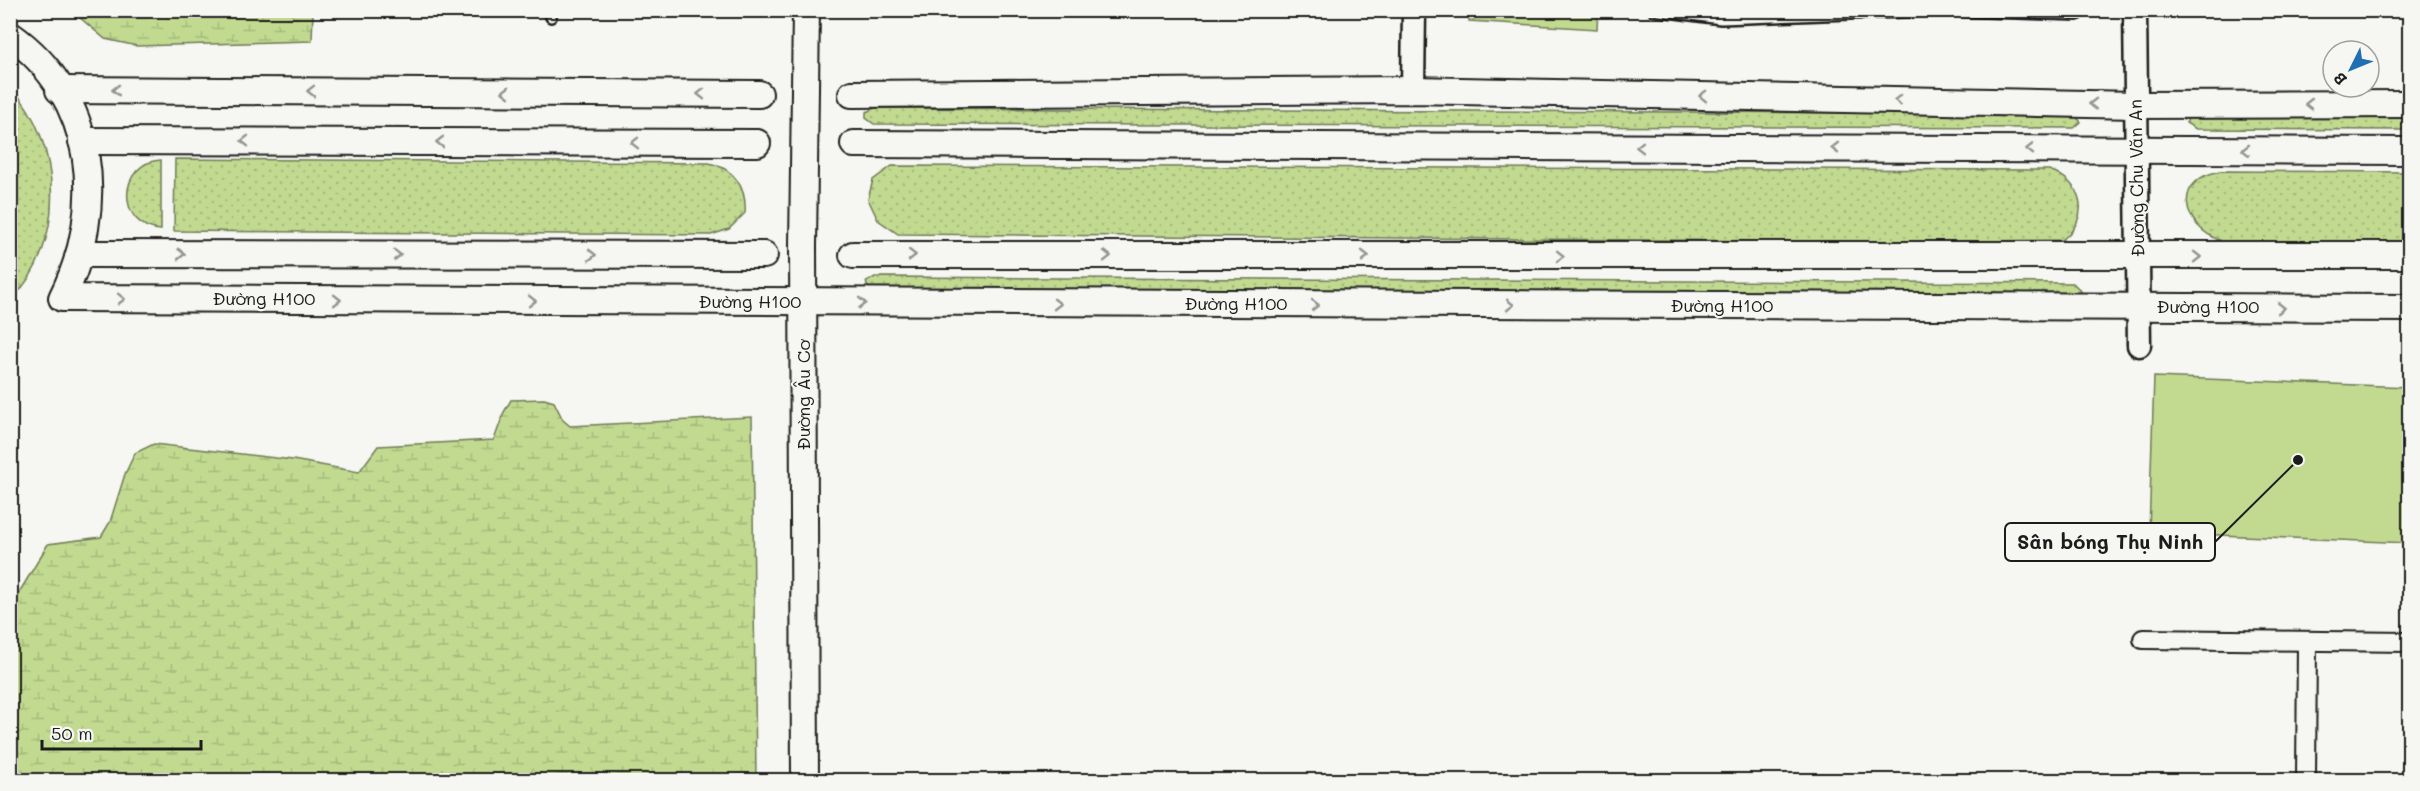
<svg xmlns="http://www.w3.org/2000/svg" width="2420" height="791" font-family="Mali,sans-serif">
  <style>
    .grass { fill: url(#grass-dots); stroke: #6e7b56; stroke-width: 1.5 }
    .wetland { fill: url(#wetland-marsh); stroke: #6e7b56; stroke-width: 1.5 }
    .pitch { fill: #c1da90; stroke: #6e7b56; stroke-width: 1.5 }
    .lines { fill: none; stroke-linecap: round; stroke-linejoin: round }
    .service-casing { stroke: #1c1c1c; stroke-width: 14 }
    .minor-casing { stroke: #1c1c1c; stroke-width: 22 }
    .tertiary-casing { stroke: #1c1c1c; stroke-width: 27 }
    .secondary-casing { stroke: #1c1c1c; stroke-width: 30 }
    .service { stroke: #f6f6f2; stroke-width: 9 }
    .minor { stroke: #f6f6f2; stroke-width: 18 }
    .tertiary { stroke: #f6f6f2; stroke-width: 22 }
    .secondary { stroke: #f6f6f2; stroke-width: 26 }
    .oneway { stroke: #949492 }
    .labels { text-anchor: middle; stroke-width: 4.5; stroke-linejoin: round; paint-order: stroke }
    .street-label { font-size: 18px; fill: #1c1c1c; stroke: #f6f6f2 }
    .leader { fill: none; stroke: #1c1c1c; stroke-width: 2 }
    .callout-dot { fill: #1c1c1c; stroke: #f6f6f2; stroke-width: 2 }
    .callout { fill: #f6f6f2; stroke: #1c1c1c; stroke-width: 2 }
    .callout-label { font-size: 20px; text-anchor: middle; font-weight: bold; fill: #1c1c1c }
  </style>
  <defs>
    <pattern id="grass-dots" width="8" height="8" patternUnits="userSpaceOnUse" patternTransform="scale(1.5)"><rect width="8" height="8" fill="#c1da90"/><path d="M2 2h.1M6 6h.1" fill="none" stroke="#a5ba7c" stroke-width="1.8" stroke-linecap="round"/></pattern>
    <pattern id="wetland-marsh" width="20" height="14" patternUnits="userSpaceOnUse" patternTransform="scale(1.5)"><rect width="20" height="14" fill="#c1da90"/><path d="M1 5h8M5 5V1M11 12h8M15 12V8" fill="none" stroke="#a5ba7c"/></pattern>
  </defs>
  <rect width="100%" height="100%" fill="#f6f6f2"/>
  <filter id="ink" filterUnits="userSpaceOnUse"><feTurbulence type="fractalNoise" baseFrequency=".0167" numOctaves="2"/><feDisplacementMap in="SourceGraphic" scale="12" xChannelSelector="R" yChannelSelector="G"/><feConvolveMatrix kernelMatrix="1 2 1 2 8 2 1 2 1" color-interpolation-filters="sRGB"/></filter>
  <g filter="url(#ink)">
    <!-- grass -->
    <g class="grass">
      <path d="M 11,87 C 63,143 67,245 11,300 Z"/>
      <path d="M 875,108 L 2073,114 L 2081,122 L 2074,128 L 874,124 L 866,118 L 866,112 Z"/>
      <path d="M 2410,115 L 2409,130 L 2196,129 L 2186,123 L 2189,117 Z"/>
      <path d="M 175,159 L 709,163 C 734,168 747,188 745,213 L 729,229 L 711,235 L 174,231 Z"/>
      <path d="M 161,160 L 161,230 C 115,227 118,162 161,160 Z"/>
      <path d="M 892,166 L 2049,170 C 2083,181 2092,218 2062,240 L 1901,242 L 898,234 L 878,220 L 868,199 L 873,180 Z"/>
      <path d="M 2222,171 L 2409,172 L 2409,242 L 2222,241 C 2181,227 2171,178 2222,171 Z"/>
      <path d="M 875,277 L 2073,283 L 2081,291 L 2078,295 L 869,291 L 866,282 Z"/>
    </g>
    <!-- wetland -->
    <g class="wetland">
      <path d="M 72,11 L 313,11 L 312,41 L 137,46 L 105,39 Z"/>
      <path d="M 544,399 L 554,402 L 563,420 L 570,426 L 752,417 L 756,780 L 11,780 L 11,606 L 48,544 L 101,537 L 110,522 L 125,474 L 135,453 L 154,444 L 293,460 L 359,472 L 378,446 L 494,440 L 504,412 L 511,400 Z"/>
    </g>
    <!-- pitch -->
    <g class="pitch">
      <path d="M 1469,11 L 1598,11 L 1597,29 L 1469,21 Z"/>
      <path d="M 2154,377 L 2409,387 L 2409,543 L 2149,532 Z"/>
    </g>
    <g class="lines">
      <!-- service casing -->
      <g class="service-casing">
        <g id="service">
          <path d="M 1653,10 L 1721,19 L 1955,10"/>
          <path d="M 1955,11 L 2077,15 L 2077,10"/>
          <path d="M 551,17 L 552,10"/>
        </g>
      </g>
      <!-- minor casing -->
      <g class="minor-casing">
        <g id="minor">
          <path d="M 2143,639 L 2410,642"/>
          <path d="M 2306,780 L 2307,641"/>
        </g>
      </g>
      <!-- tertiary casing -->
      <g class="tertiary-casing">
        <g id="tertiary">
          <path d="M 2135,10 L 2139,345"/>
          <path d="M 1413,90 L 1414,10"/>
        </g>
      </g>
      <!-- secondary casing -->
      <g class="secondary-casing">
        <g id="secondary">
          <path d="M 10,35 C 97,96 107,209 62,298 L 2410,308"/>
          <path d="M 59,90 L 759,94"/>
          <path d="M 852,94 L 1413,90 L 2137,105 L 2410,104"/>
          <path d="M 82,141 L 757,143"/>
          <path d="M 854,144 L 2410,151"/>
          <path d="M 81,254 L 764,255"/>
          <path d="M 853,255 L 2410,255"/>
          <path d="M 805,780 L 803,246 L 806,10"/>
        </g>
      </g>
      <!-- service -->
      <use href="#service" class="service"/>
      <!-- minor -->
      <use href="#minor" class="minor"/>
      <!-- tertiary -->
      <use href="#tertiary" class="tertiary"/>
      <!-- secondary -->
      <use href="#secondary" class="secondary"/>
    </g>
    <!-- one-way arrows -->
    <defs><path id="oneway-chevron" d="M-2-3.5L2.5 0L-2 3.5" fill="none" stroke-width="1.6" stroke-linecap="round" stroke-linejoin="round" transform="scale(1.5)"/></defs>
    <g class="oneway">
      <use href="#oneway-chevron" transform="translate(116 90) rotate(-180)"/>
      <use href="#oneway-chevron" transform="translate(311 91) rotate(-180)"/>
      <use href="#oneway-chevron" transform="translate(506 92) rotate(-180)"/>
      <use href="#oneway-chevron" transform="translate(701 94) rotate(-180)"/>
      <use href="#oneway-chevron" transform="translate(1703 96) rotate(-179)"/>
      <use href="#oneway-chevron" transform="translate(1898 100) rotate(-179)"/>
      <use href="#oneway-chevron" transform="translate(2093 104) rotate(-179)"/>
      <use href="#oneway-chevron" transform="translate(2309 104) rotate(180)"/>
      <use href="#oneway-chevron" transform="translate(245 141) rotate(-180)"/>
      <use href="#oneway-chevron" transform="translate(440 142) rotate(-180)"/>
      <use href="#oneway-chevron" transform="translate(635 143) rotate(-180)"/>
      <use href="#oneway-chevron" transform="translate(1640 147) rotate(-180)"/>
      <use href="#oneway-chevron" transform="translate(1835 148) rotate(-180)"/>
      <use href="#oneway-chevron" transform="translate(2030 149) rotate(-180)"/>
      <use href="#oneway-chevron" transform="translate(2246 150) rotate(-180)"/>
      <use href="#oneway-chevron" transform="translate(181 254)"/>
      <use href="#oneway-chevron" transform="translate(397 255)"/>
      <use href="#oneway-chevron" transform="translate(592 255)"/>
      <use href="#oneway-chevron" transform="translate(912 255)"/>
      <use href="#oneway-chevron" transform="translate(1107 256)"/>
      <use href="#oneway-chevron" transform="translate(1365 256)"/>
      <use href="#oneway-chevron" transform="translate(1560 256)"/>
      <use href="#oneway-chevron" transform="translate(2197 257)"/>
      <use href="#oneway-chevron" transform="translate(121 299)"/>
      <use href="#oneway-chevron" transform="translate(337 300)"/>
      <use href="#oneway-chevron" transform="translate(532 301)"/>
      <use href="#oneway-chevron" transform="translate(862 303)"/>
      <use href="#oneway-chevron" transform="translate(1057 304)"/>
      <use href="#oneway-chevron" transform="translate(1315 305)"/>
      <use href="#oneway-chevron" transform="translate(1510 305)"/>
      <use href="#oneway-chevron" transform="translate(2281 308)"/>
    </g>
  </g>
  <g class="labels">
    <!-- street labels -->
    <g class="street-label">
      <text transform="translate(2137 178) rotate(-91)" y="6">Đường Chu Văn An</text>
      <text x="264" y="305">Đường H100</text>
      <text x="750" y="308">Đường H100</text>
      <text x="1236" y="310">Đường H100</text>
      <text x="1722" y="312">Đường H100</text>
      <text x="2208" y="313">Đường H100</text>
      <text transform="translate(804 395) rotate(-90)" y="6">Đường Âu Cơ</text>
    </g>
  </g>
  <!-- callouts -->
  <path class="leader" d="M2298 460L2215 542"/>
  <circle class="callout-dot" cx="2298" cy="460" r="6"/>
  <rect class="callout" x="2005" y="523" width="210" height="38" rx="6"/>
  <g class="callout-label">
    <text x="2110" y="549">Sân bóng Thụ Ninh</text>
  </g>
  <!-- margin -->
  <rect width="2420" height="791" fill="none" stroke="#f6f6f2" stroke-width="36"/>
  <rect x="18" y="18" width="2384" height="755" fill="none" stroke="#1c1c1c" stroke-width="2" filter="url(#ink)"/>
  <!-- north arrow -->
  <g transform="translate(2351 69) rotate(227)"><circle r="28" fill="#f6f6f2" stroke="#9f9f9c" stroke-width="1.5"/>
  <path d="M0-4.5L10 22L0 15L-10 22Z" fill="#1f6fb2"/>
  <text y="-9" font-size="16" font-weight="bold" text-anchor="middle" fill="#1c1c1c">B</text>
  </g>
  <!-- scale -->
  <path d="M42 740v9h159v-9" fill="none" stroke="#1c1c1c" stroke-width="3"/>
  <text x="51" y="740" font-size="18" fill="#1c1c1c" stroke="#f6f6f2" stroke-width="4.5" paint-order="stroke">50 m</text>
</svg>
